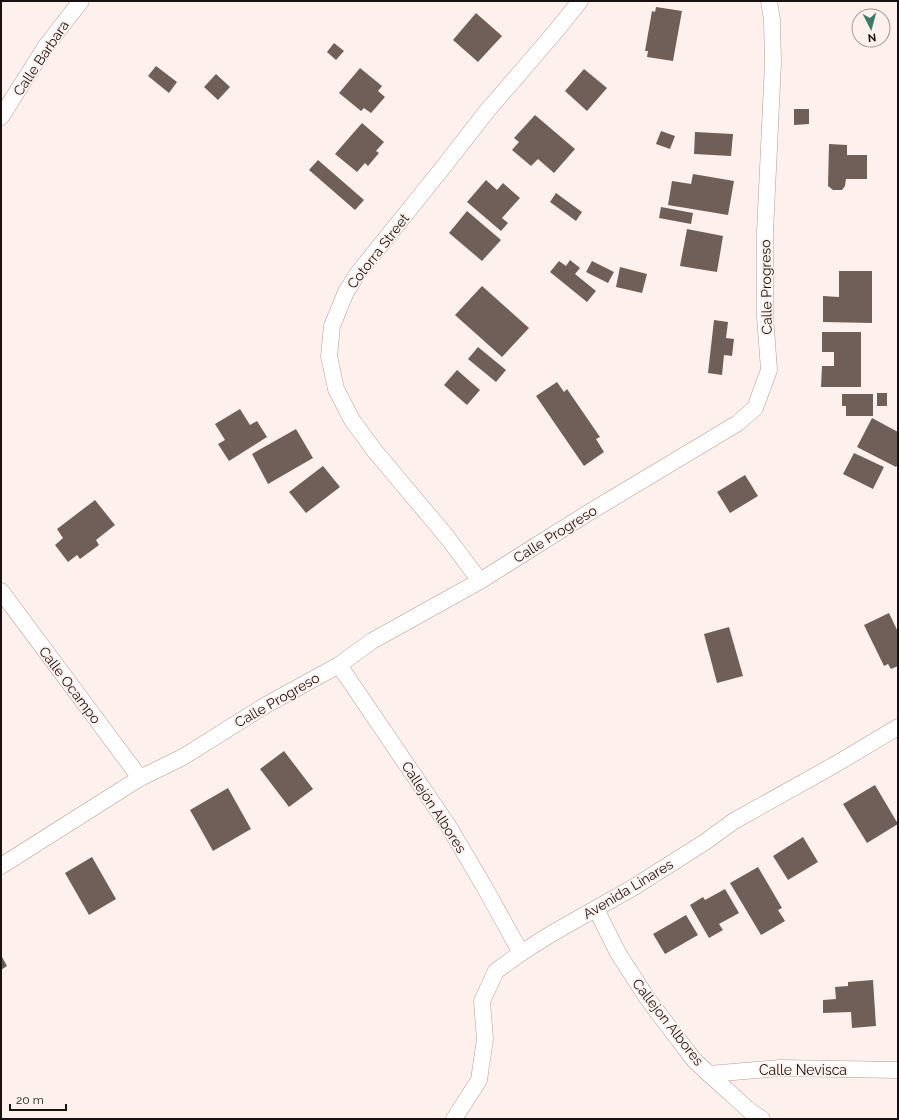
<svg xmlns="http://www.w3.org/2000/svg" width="899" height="1120" font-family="Raleway,sans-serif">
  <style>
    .building { fill: #705e58 }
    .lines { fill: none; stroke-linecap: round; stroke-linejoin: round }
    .minor-casing { stroke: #b19d97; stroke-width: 17 }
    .minor { stroke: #fff; stroke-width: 16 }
    .labels { text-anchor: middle; stroke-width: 3.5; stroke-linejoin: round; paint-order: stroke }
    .street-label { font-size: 14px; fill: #18110f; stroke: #fef1ed }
  </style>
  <rect width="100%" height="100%" fill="#fef1ed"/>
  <!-- building -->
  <g class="building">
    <path d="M 656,7 L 682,11 L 673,61 L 647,57 L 648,51 L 645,51 L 652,11 L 655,12 Z"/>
    <path d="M 476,13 L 502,36 L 478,62 L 453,40 Z"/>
    <path d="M 334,43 L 344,51 L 336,60 L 327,52 Z"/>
    <path d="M 156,66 L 177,82 L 169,93 L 148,76 Z"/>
    <path d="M 360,68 L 382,86 L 378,91 L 385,97 L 371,113 L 364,108 L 361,111 L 339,93 Z"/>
    <path d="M 584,69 L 607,88 L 587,111 L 565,91 Z"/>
    <path d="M 216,74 L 230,87 L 218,100 L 204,87 Z"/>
    <path d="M 794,109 L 809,109 L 809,124 L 794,125 Z"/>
    <path d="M 535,115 L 575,149 L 554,173 L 538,159 L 531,166 L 512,150 L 519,142 L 514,138 Z"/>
    <path d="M 362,123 L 384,142 L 376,151 L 379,153 L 368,166 L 365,163 L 357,172 L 335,154 Z"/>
    <path d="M 661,131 L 675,136 L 670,149 L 656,144 Z"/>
    <path d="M 695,132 L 733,134 L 731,156 L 694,154 Z"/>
    <path d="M 829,144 L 847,145 L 847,155 L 867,155 L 867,179 L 846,179 L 845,186 L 842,190 L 833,190 L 828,186 Z"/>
    <path d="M 318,160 L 364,200 L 355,210 L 309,170 Z"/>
    <path d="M 693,174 L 734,181 L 728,215 L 668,205 L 672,181 L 691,184 Z"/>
    <path d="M 486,180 L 497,190 L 503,183 L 520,198 L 502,218 L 508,223 L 501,231 L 467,202 Z"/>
    <path d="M 556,193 L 582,212 L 576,221 L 550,202 Z"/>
    <path d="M 661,207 L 693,213 L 691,224 L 659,218 Z"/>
    <path d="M 467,211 L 501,240 L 482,261 L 449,233 Z"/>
    <path d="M 687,229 L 723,236 L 717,272 L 680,266 Z"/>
    <path d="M 570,260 L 580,268 L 575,274 L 596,291 L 587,302 L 550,272 L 559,261 L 566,266 Z"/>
    <path d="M 592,261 L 614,272 L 608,283 L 586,272 Z"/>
    <path d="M 620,267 L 647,274 L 642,293 L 616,287 Z"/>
    <path d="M 839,271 L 872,271 L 872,323 L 823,322 L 823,296 L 839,297 Z"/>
    <path d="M 482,286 L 529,328 L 502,357 L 455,315 Z"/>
    <path d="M 714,320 L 728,322 L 726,338 L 734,339 L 732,356 L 724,355 L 722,375 L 708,373 Z"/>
    <path d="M 822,332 L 861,332 L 861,387 L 821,387 L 822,366 L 834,366 L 834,352 L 822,352 Z"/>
    <path d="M 478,347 L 506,370 L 496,382 L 468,359 Z"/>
    <path d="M 457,370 L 480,390 L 467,405 L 444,385 Z"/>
    <path d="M 557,382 L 564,392 L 567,389 L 600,437 L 596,439 L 604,452 L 584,466 L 536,396 Z"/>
    <rect x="877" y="393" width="10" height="13"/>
    <path d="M 842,394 L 873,394 L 873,416 L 846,416 L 846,406 L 842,406 Z"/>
    <path d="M 240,409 L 250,425 L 257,421 L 267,437 L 229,461 L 218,444 L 225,440 L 215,424 Z"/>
    <path d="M 872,418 L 898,432 L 898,464 L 896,467 L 857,447 Z"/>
    <path d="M 296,429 L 313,458 L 268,484 L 252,454 Z"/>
    <path d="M 854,453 L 884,467 L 873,489 L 843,474 Z"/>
    <path d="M 323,466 L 340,487 L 306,513 L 289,492 Z"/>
    <path d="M 745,475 L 758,496 L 730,513 L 717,492 Z"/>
    <path d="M 95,500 L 115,525 L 96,540 L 99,545 L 80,559 L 77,555 L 68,562 L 55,545 L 63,538 L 57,529 Z"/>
    <path d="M 889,613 L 898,632 L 898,666 L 891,669 L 888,664 L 884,666 L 864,625 Z"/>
    <path d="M 729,627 L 743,676 L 717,683 L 704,634 Z"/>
    <path d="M 284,751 L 313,789 L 289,807 L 260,769 Z"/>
    <path d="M 875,785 L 898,824 L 867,843 L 843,804 Z"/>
    <path d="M 228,788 L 251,829 L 213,851 L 190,810 Z"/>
    <path d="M 803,837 L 818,862 L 788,880 L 773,856 Z"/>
    <path d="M 92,857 L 116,899 L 89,915 L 65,873 Z"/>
    <path d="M 758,867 L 782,908 L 778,910 L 785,921 L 761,935 L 730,883 Z"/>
    <path d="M 725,889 L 739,913 L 719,924 L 723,930 L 709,938 L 690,905 L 703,897 L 705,900 Z"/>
    <path d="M 686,915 L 698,935 L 665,954 L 653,934 Z"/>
    <path d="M 1,955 L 7,966 L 1,970 Z"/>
    <path d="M 873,980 L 876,1026 L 852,1028 L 851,1012 L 823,1013 L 823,1000 L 836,999 L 835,987 L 848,986 L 848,982 Z"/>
  </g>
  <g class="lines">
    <!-- minor casing -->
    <g class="minor-casing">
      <g id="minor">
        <path d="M 1,117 L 46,46 L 81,1"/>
        <path d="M 480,581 L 447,537 L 374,450 L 352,420 L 336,389 L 329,356 L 332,326 L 346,292 L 358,273 L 441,170 L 487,111 L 556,31 L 580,1"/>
        <path d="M 1,591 L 140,778"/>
        <path d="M 339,665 L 449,827 L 485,888 L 521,953"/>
        <path d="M 1,866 L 140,778 L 183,757 L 266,705 L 339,665 L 372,641 L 480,581 L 588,513 L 738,423 L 755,408 L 769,370 L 765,316 L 765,232 L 773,63 L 772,20 L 769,1"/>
        <path d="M 596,909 L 618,953 L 647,998 L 681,1043 L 694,1060 L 709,1074 L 750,1111 L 762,1119"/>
        <path d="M 709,1074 L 780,1068 L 898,1070"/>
        <path d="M 454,1119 L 479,1080 L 485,1039 L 482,1001 L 496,971 L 521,953 L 551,934 L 634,887 L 705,842 L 734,821 L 836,764 L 898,727"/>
      </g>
    </g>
    <!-- minor -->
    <use href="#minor" class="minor"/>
  </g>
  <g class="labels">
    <!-- street labels -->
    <g class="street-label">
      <text transform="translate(41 58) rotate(-56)" y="5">Calle Barbara</text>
      <text transform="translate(378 251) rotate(-52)" y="5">Cotorra Street</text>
      <text transform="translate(766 287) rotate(-91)" y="5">Calle Progreso</text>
      <text transform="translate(555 534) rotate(-32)" y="5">Calle Progreso</text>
      <text transform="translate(70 685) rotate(53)" y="5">Calle Ocampo</text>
      <text transform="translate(277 700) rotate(-30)" y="5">Calle Progreso</text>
      <text transform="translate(434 807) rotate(57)" y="5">Callejón Albores</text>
      <text transform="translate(628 889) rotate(-31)" y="5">Avenida Linares</text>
      <text transform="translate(668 1022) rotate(52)" y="5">Callejon Albores</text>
      <text x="803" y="1075">Calle Nevisca</text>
    </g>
  </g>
  <!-- border -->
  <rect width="899" height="1120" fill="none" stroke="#18110f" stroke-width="4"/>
  <!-- north arrow -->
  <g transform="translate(871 28) rotate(174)"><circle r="19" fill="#fef1ed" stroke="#a29794"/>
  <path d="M0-3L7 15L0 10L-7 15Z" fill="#3c7b68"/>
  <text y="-6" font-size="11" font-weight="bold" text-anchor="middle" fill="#18110f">N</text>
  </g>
  <!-- scale -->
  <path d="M10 1104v6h56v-6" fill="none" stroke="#18110f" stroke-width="2"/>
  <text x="16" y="1104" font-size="12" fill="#18110f" stroke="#fef1ed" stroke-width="3" paint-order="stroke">20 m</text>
</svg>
